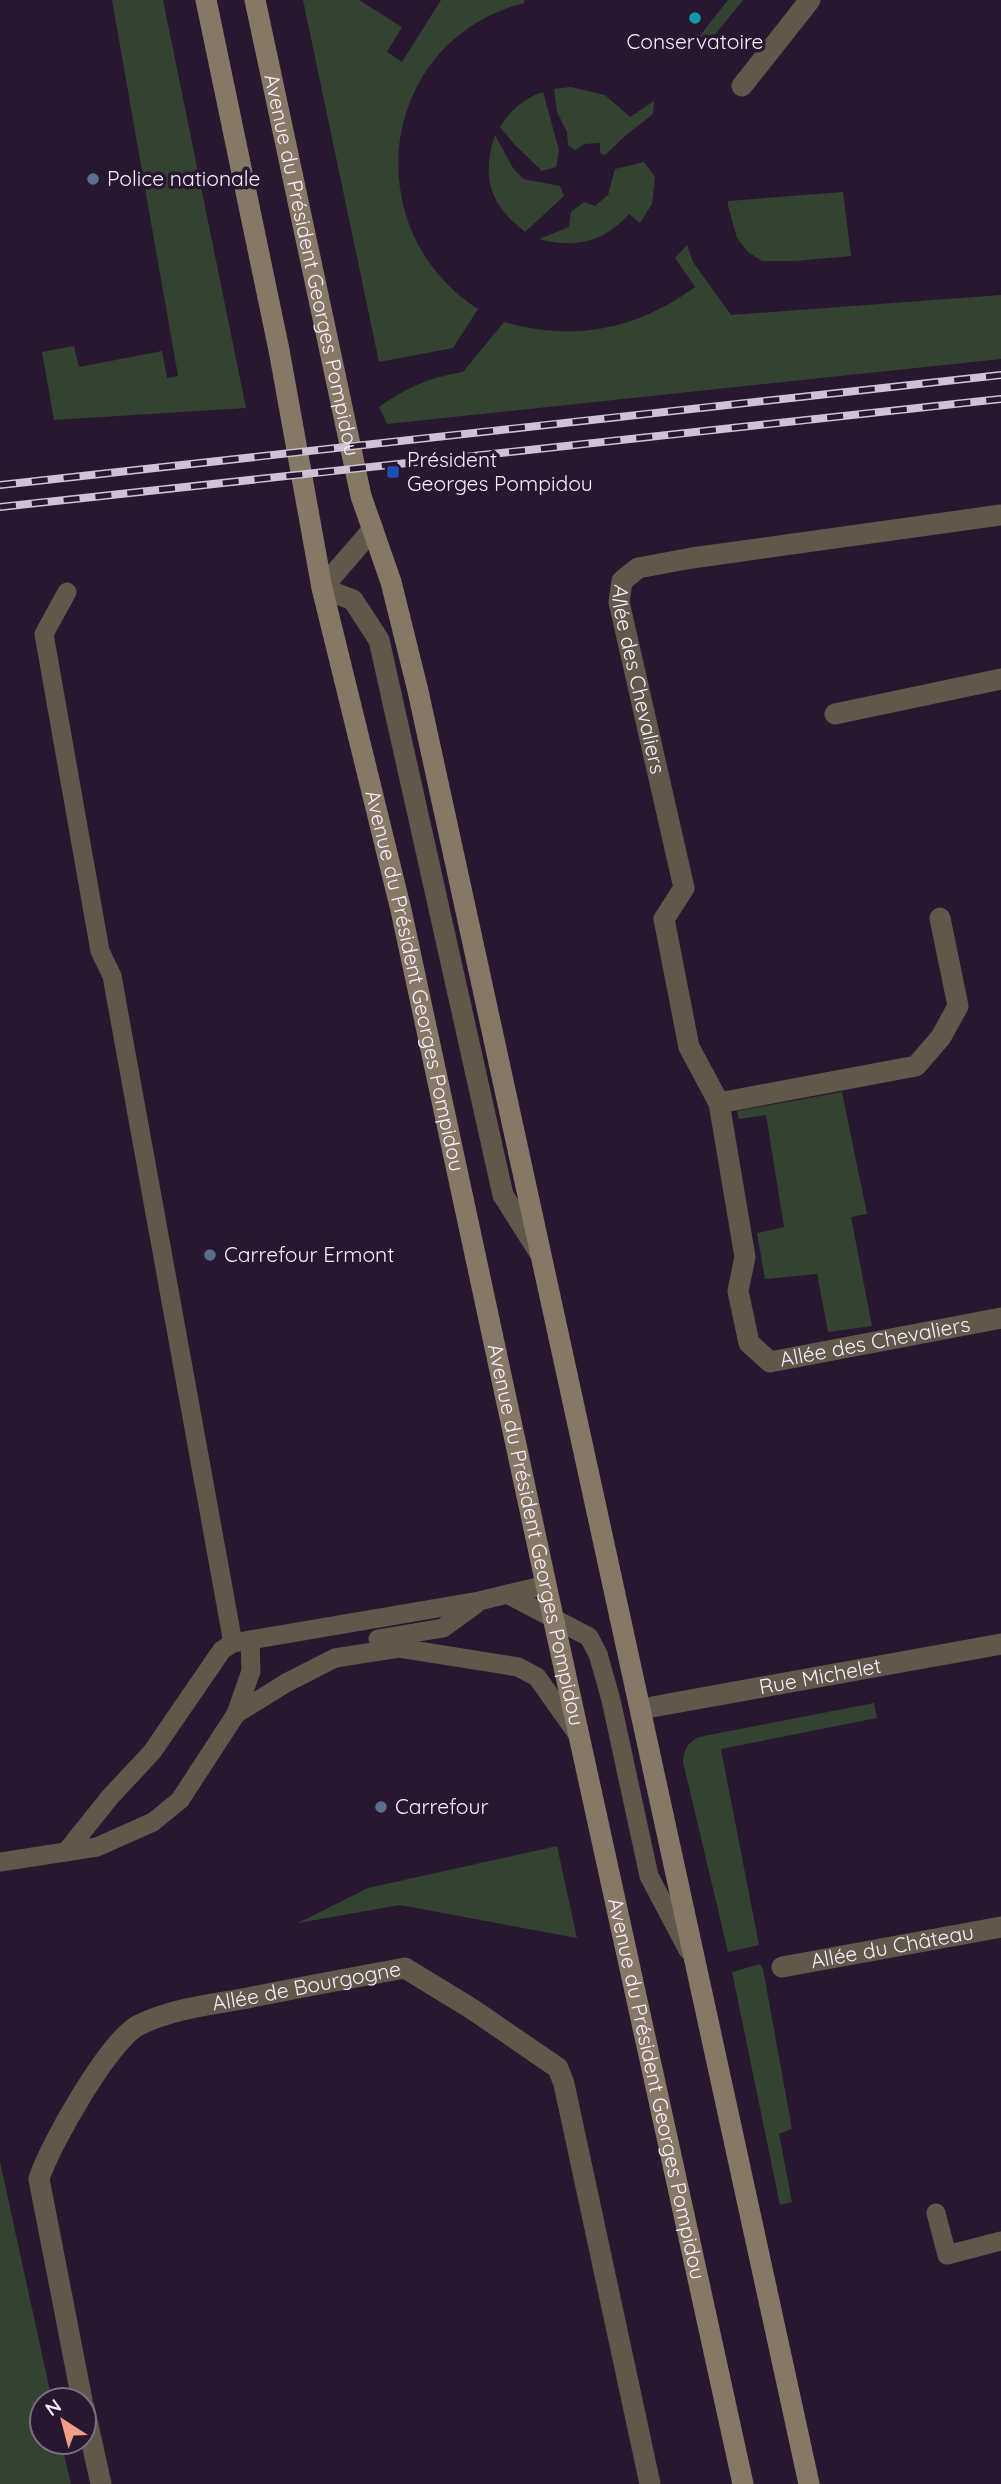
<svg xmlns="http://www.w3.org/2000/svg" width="1001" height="2484" font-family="Quicksand,sans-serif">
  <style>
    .green { fill: #344232 }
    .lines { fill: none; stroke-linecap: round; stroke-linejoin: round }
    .lane { stroke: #61584c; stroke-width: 19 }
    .street { stroke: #61584c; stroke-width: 21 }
    .secondary { stroke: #867866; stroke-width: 21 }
    .rail-casing { stroke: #cec2d4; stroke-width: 8 }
    .rail { stroke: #28182f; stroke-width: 5; stroke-dasharray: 16; stroke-linecap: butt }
    .culture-dot { fill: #0f9aa8; stroke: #28182f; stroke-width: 2.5 }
    .service-dot { fill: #5c6f8a; stroke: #28182f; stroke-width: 2.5 }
    .transit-dot { fill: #1a4fb4; stroke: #28182f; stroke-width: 2.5 }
    .labels { text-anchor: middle; stroke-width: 7; stroke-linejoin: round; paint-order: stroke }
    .poi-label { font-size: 21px; fill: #f9eefe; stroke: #28182f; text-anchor: start }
    .street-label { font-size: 21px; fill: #f9eefe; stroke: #28182f }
  </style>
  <rect width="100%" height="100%" fill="#28182f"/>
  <!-- green -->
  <g class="green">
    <path d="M 112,0 L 163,0 L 246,408 L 54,420 L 42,352 L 74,346 L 79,367 L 162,351 L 167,378 L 178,376 Z"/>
    <path d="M 303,0 L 359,0 L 402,27 L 387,52 L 402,62 L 441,0 L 524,0 L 524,3 C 379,40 354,229 478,309 L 453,348 L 379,362 Z"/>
    <path d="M 728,0 L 743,0 L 705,47 L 695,42 Z"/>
    <path d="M 571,87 L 605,95 L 630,117 L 654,101 L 653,114 L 625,136 L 605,155 L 600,153 L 600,143 L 585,144 L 575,150 L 568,145 L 567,132 L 557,112 L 554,89 Z"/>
    <path d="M 543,92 L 559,150 L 556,167 L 542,171 L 515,145 L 500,127 C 510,110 525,98 543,92 Z"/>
    <path d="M 495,135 L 513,168 L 523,179 L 560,186 L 564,196 L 525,232 C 490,205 481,177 495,135 Z"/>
    <path d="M 644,162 L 655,177 L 652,204 L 640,223 L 629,214 C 604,242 575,249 539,239 L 569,227 L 571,212 L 584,202 L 595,206 L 608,195 L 615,169 Z"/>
    <path d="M 843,192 L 851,256 L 795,261 L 762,261 L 748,252 L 737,238 L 728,206 L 728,201 Z"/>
    <path d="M 687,245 L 693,262 L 731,315 L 1001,295 L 1001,359 L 387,424 L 379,407 C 405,388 430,377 463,372 L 504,322 C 574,342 636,330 695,287 L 675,258 Z"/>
    <path d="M 842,1092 L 867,1214 L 851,1217 L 872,1326 L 828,1332 L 817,1274 L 765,1279 L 757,1233 L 784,1227 L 766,1115 L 739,1119 L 737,1111 Z"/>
    <path d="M 874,1703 L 877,1718 L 721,1749 L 759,1945 L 728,1952 L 683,1762 C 684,1749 687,1743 699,1737 Z"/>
    <path d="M 557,1846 L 577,1938 L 400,1905 L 298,1923 L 368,1888 Z"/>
    <path d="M 760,1964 L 763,1969 L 792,2129 L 779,2134 L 792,2202 L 780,2205 L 732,1972 Z"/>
    <path d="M 0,2162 L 52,2400 L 42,2400 L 42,2442 L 61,2442 L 71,2484 L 0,2484 Z"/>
  </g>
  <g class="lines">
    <!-- lane -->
    <g class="lane">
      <path d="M 67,592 L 44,634 L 100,951 L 112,976 L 233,1643"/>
      <path d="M 507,1594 L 589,1637 L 598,1654 L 611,1700 L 649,1876 L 688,1950"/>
      <path d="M 378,1639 L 443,1628 L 476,1604"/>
      <path d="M 236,1714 L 251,1671 L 250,1640"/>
      <path d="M 66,1852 L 110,1797 L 152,1752 L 222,1650 L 233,1643 L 479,1601 L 546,1585"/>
      <path d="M 0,1862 L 97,1847 L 153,1822 L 180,1800 L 236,1714 L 286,1683 L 335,1658 L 399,1648 L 518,1667 L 537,1677 L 578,1735"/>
      <path d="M 936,2213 L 947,2255 L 1001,2241"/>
    </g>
    <!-- street -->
    <g class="street">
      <path d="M 742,86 L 810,0"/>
      <path id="s1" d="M 1001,515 L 692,558 L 638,568 L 622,581 L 619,602 L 684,888 L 664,919 L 689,1047 L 719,1103 L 745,1257 L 738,1291 L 749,1343 L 770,1362 L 1001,1318"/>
      <path d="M 373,529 L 322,588 L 353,600 L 379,640 L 503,1195 L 539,1252"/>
      <path d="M 835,714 L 1001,679"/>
      <path d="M 719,1103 L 916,1066 L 941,1037 L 958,1006 L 940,918"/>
      <path id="s2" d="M 641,1709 L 1001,1644"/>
      <path id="s3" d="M 782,1967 L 1001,1927"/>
      <path id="s4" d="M 82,2400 L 39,2179 C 49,2146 110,2039 139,2025 C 171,2009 208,2005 242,1999 C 297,1988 351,1978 405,1968 L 472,2009 L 558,2068 L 564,2084 L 650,2484"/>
      <path d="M 84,2407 L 101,2484"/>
    </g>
    <!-- secondary -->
    <g class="secondary">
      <path id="s5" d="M 206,0 L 279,350 L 322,588 L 401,910 L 553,1617 L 743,2484"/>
      <path id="s6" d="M 255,0 L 361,496 L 391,582 L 418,691 L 809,2484"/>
    </g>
    <!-- rail casing -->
    <g class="rail-casing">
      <g id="rail">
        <path d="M 0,485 L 1001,375"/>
        <path d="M 0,507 L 1001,399"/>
      </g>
    </g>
    <!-- rail -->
    <use href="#rail" class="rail"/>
  </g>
  <!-- markers -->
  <circle class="culture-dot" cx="695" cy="18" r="7"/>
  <g class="service-dot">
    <circle cx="93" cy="179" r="7"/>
    <circle cx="210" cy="1255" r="7"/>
    <circle cx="381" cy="1807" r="7"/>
  </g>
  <rect class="transit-dot" x="386" y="465" width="14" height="14" rx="3.5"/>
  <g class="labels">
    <!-- poi labels -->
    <g class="poi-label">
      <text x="695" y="49" text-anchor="middle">Conservatoire</text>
      <text x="107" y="186">Police nationale</text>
      <text x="407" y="467">Président<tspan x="407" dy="24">Georges Pompidou</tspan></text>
      <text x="224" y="1262">Carrefour Ermont</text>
      <text x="395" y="1814">Carrefour</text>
    </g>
    <!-- street labels -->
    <g class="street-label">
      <text dy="7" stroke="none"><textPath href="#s6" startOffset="271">Avenue du Président Georges Pompidou</textPath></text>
      <text dy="7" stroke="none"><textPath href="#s1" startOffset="488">Allée des Chevaliers</textPath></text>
      <text dy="7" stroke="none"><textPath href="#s5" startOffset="1003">Avenue du Président Georges Pompidou</textPath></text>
      <text dy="7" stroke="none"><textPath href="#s1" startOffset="1312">Allée des Chevaliers</textPath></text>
      <text dy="7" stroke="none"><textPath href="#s5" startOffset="1570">Avenue du Président Georges Pompidou</textPath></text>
      <text dy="7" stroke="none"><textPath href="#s2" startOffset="182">Rue Michelet</textPath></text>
      <text dy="7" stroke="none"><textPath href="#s3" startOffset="112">Allée du Château</textPath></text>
      <text dy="7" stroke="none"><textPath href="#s4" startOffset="583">Allée de Bourgogne</textPath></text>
      <text dy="7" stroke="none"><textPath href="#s5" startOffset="2137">Avenue du Président Georges Pompidou</textPath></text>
    </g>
  </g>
  <!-- north arrow -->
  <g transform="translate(63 2421) rotate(324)"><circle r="33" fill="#28182f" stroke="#7c6e82" stroke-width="2"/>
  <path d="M0-5L12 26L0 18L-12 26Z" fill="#f49e8a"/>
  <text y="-10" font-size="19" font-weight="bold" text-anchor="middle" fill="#f9eefe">N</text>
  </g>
</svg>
